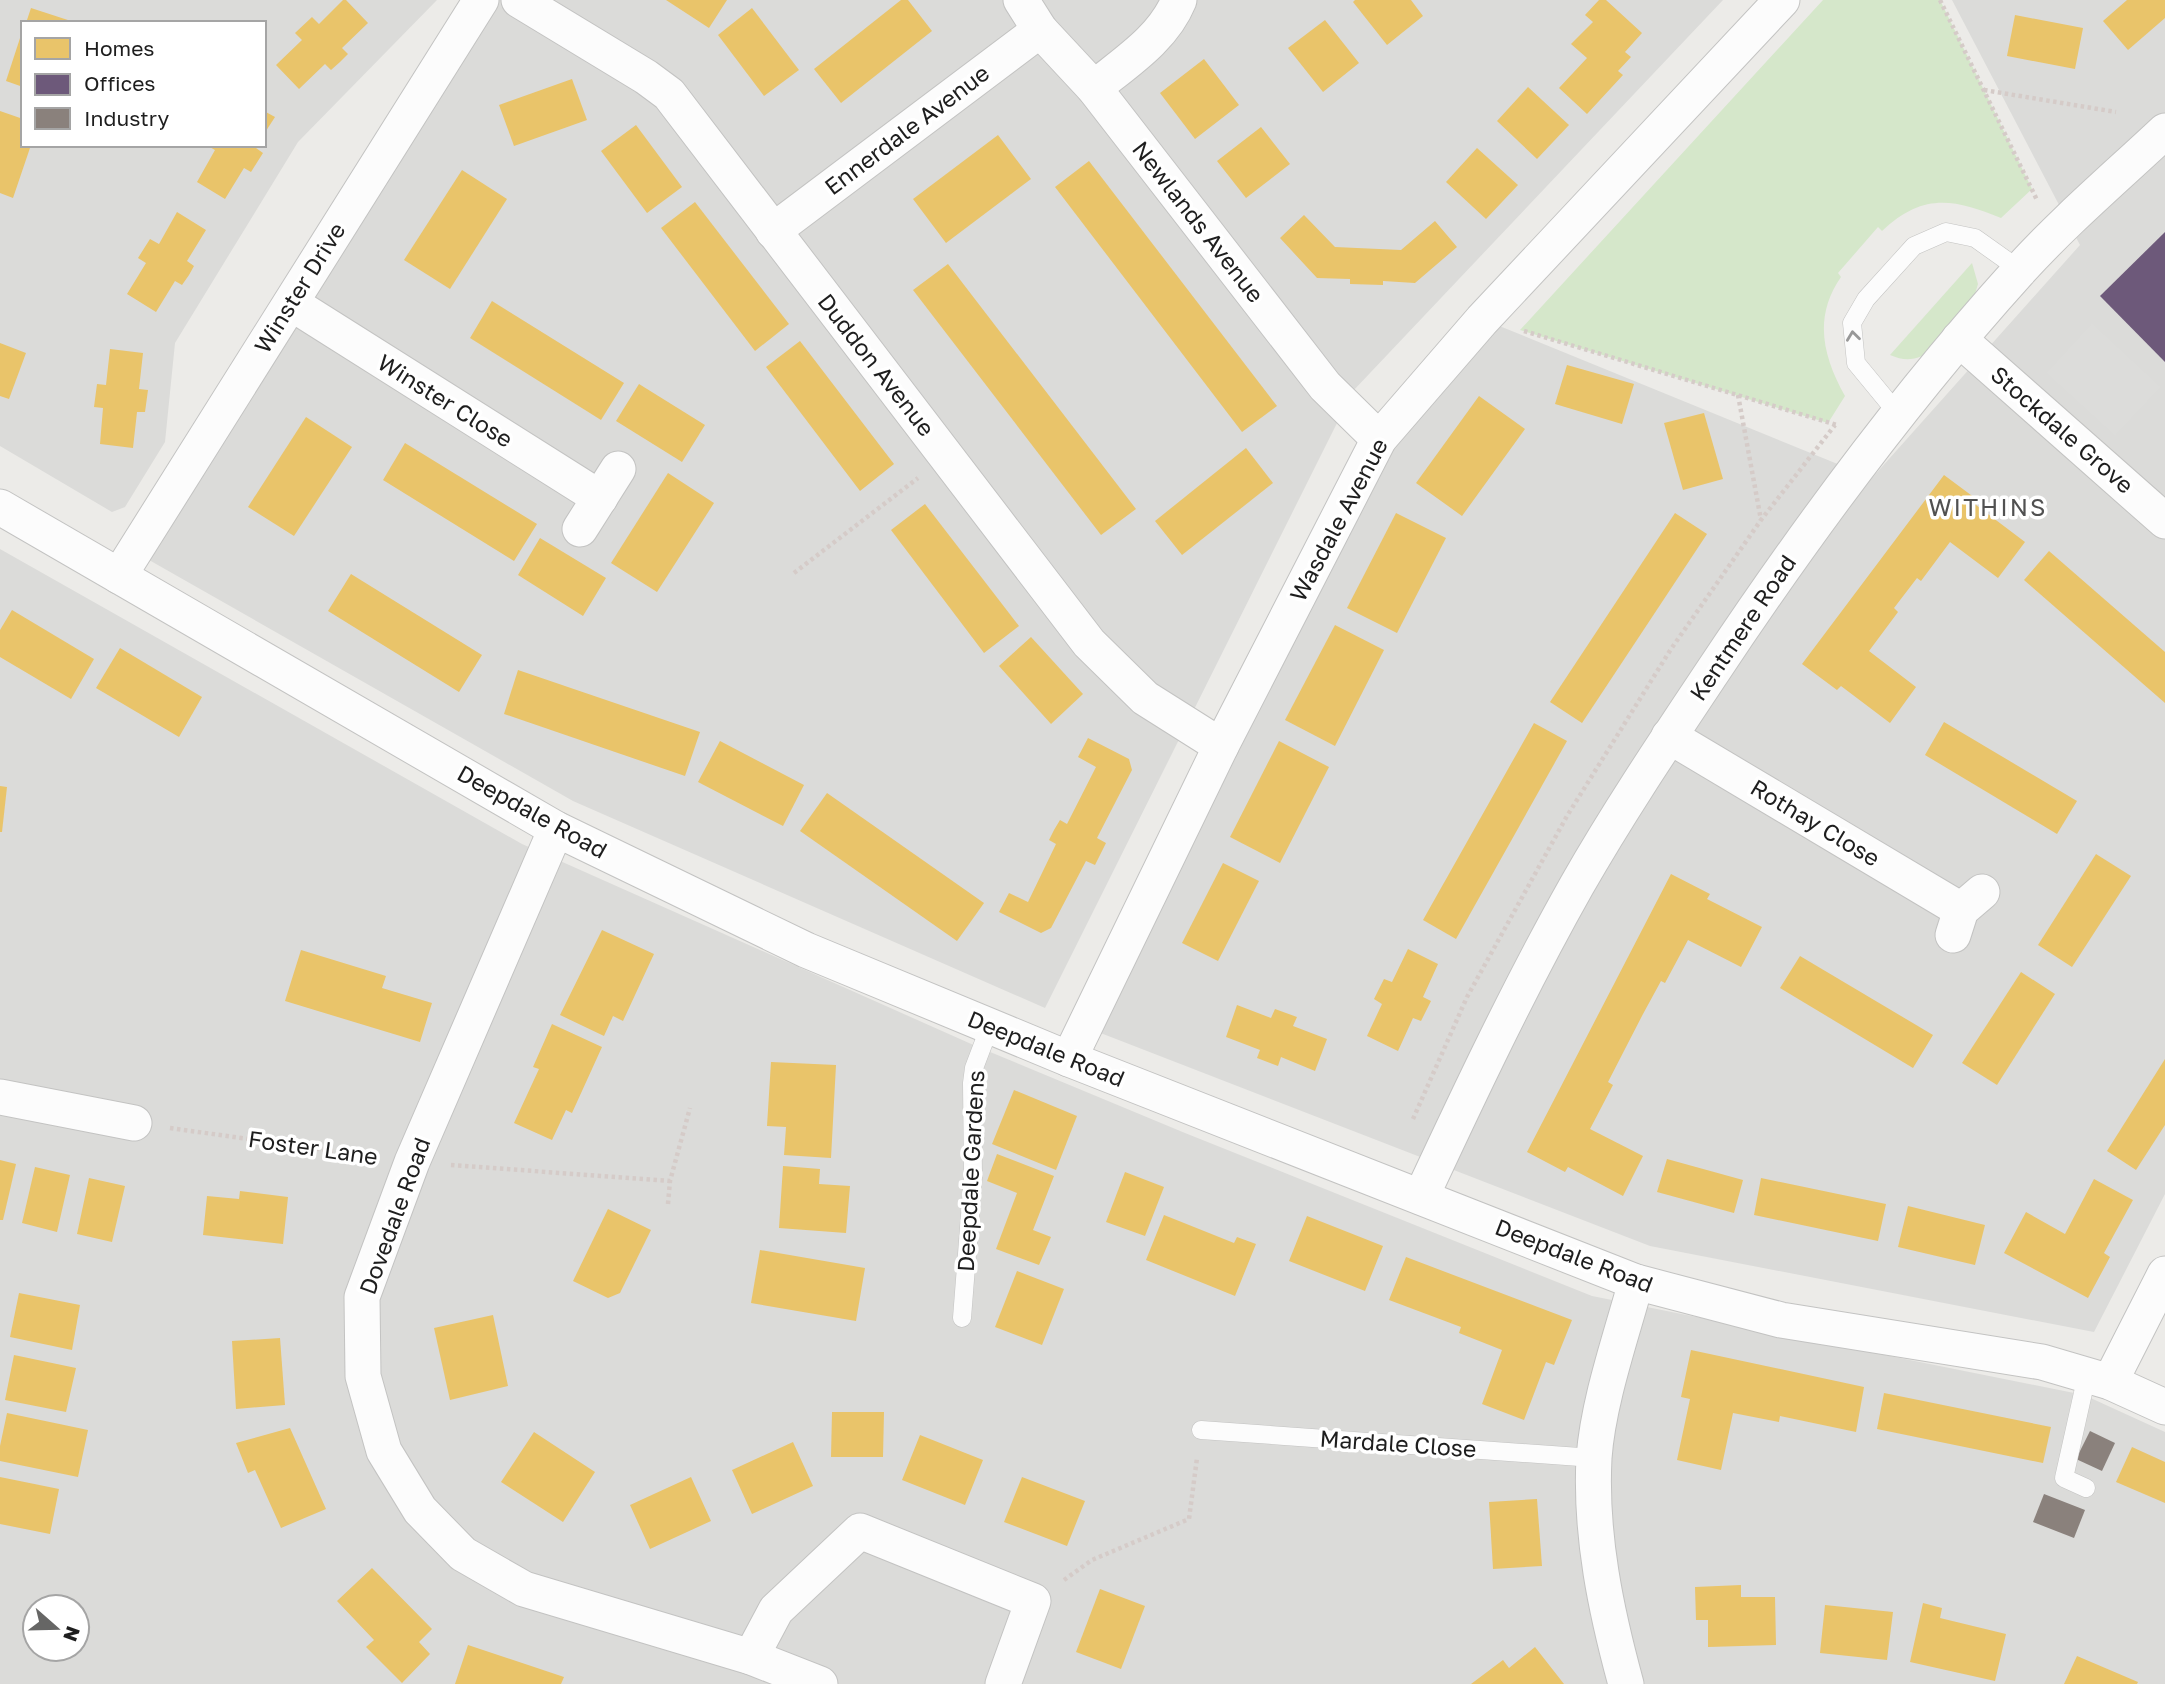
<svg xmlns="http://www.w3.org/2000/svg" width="2165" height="1684" font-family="'Golos Text',sans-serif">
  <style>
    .residential { fill: #dbdbd9; fill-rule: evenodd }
    .grass { fill: #d5e7ca }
    .parking { fill: #dcdcda }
    .homes { fill: #e9c46a }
    .offices { fill: #6d597a }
    .industry { fill: #8a817c }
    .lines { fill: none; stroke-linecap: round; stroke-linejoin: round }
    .lane-casing { stroke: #c3c3c2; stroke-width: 19 }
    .street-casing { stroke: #c3c3c2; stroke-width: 37 }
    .path { stroke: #d5cbc8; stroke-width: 4.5; stroke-dasharray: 3.5 3.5; stroke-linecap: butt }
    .lane { stroke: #fcfcfc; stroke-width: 18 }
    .street { stroke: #fcfcfc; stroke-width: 35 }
    .oneway { stroke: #989898 }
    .labels { text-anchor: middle; stroke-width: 7; stroke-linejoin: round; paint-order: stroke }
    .street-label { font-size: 23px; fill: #1e1e1e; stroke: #fff }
    .neighbourhood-label { font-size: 24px; letter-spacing: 2px; fill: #515151; stroke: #fff }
  </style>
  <rect width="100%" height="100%" fill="#ecebe8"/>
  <!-- residential -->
  <g class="residential">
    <path d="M 0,0 L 437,0 L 298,142 L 175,343 L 165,442 L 125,507 L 112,512 L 0,446 ZM 23,23 L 264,23 L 264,145 L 23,145 Z"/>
    <path d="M 494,0 L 1723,0 L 1353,391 L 1045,1008 L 573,801 L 142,556 Z"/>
    <path d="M 1952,0 L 2165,0 L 2165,1194 L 2094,1332 L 1650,1246 L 1098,1032 L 1388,439 L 1492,323 L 1872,478 L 2080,245 Z"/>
    <path d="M 0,549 L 522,844 L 978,1047 L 1185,1133 L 1592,1296 L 2084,1395 L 2165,1432 L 2165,1684 L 0,1684 ZM 35,1607 L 77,1607 L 77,1649 L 35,1649 Z"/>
  </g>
  <!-- grass -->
  <g class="grass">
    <path d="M 1823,0 L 1940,0 L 2032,189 L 2001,218 C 1953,198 1922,193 1882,231 L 1878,227 L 1838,273 L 1841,277 C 1813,317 1823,357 1845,396 L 1828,423 L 1520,330 Z"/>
    <path d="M 1972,263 L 1978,284 L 1975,294 L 1922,356 C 1910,361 1902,360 1890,355 Z"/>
  </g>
  <!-- parking -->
  <path class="parking" d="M 2092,323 L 2161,387 L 2115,436 L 2046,373 Z"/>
  <!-- homes -->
  <g class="homes">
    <path d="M 343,0 L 346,0 L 368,23 L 342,48 L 348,54 L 340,62 L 331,70 L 325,64 L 299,89 L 276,65 L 302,40 L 295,33 L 312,17 L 319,24 Z"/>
    <path d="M 666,0 L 727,0 L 709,28 Z"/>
    <path d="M 901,0 L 908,0 L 932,31 L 841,103 L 814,69 Z"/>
    <path d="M 1355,0 L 1411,0 L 1423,16 L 1387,45 L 1353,2 Z"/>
    <path d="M 1599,0 L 1606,0 L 1642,33 L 1625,52 L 1631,57 L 1618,71 L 1623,75 L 1587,114 L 1559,88 L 1587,58 L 1571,44 L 1593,22 L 1585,15 Z"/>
    <path d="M 2127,0 L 2165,0 L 2165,18 L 2128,50 L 2103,21 Z"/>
    <path d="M 31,8 L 74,22 L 74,23 L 26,23 Z"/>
    <path d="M 752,8 L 799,70 L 764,96 L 718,35 Z"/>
    <path d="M 2015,15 L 2083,28 L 2075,69 L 2007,56 Z"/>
    <path d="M 1325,20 L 1359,63 L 1323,92 L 1288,48 Z"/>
    <path d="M 22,32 L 23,33 L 23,87 L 6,81 Z"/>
    <path d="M 1204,59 L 1239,105 L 1195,139 L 1160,93 Z"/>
    <path d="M 572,79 L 587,120 L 514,146 L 499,105 Z"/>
    <path d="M 1528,87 L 1569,125 L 1537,159 L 1497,121 Z"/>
    <path d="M 0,111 L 23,119 L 23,145 L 31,145 L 13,198 L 0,193 Z"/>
    <path d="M 264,111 L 275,117 L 264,134 Z"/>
    <path d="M 636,125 L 682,187 L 647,213 L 601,151 Z"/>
    <path d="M 1261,127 L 1290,164 L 1246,198 L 1217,161 Z"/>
    <path d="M 998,135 L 1031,179 L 946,243 L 913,199 Z"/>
    <path d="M 206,145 L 258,145 L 256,148 L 263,153 L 251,172 L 244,168 L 225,199 L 197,182 L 215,150 Z"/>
    <path d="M 1477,148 L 1518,185 L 1486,219 L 1446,182 Z"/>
    <path d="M 1089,161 L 1277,406 L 1242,432 L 1055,187 Z"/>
    <path d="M 462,170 L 507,199 L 450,289 L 404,260 Z"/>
    <path d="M 695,202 L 789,324 L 755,351 L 661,228 Z"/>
    <path d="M 177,212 L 206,230 L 187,261 L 194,266 L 189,275 L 182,285 L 175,281 L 156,312 L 127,294 L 146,263 L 138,258 L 150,239 L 159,244 Z"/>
    <path d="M 1304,215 L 1335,247 L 1401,250 L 1435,221 L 1457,247 L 1415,283 L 1383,281 L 1383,285 L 1350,284 L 1350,279 L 1317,278 L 1280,238 Z"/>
    <path d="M 948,264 L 1136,509 L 1101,535 L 913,290 Z"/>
    <path d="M 492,301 L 624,383 L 601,420 L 470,338 Z"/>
    <path d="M 800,341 L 894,464 L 860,491 L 766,367 Z"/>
    <path d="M 0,343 L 26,353 L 9,399 L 0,396 Z"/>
    <path d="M 110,349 L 143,353 L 139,389 L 148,390 L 145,412 L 137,412 L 133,448 L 100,444 L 103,408 L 94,407 L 97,384 L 106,385 Z"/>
    <path d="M 1567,365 L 1634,384 L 1622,424 L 1555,404 Z"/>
    <path d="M 639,384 L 705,425 L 682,462 L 616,421 Z"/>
    <path d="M 1479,396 L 1525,429 L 1462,516 L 1416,483 Z"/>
    <path d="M 1704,413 L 1723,479 L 1683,490 L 1664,423 Z"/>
    <path d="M 306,417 L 352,447 L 294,536 L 248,507 Z"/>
    <path d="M 405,443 L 537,524 L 514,561 L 383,480 Z"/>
    <path d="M 1246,448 L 1273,483 L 1182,555 L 1155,521 Z"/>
    <path d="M 668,473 L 714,503 L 657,592 L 611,563 Z"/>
    <path d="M 1944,475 L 1979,501 L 1976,505 L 2025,542 L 1998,578 L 1950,542 L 1921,581 L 1917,578 L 1894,608 L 1898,612 L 1869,651 L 1916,687 L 1890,723 L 1841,686 L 1837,690 L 1802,664 Z"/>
    <path d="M 925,504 L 1019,626 L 984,653 L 891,530 Z"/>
    <path d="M 1396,513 L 1446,538 L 1397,633 L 1347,608 Z"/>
    <path d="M 1675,513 L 1707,534 L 1582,723 L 1550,702 Z"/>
    <path d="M 540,538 L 606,578 L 583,616 L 518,575 Z"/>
    <path d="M 2049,551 L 2165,652 L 2165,703 L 2024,580 Z"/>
    <path d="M 351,574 L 482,655 L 459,692 L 328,611 Z"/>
    <path d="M 12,610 L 94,659 L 71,699 L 0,657 L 0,630 Z"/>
    <path d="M 1335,625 L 1384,650 L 1335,746 L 1285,720 Z"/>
    <path d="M 1031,637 L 1083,694 L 1051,724 L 999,666 Z"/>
    <path d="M 120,648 L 202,697 L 179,737 L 96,688 Z"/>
    <path d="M 518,670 L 700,732 L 685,776 L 504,714 Z"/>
    <path d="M 1944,722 L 2077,801 L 2057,834 L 1925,755 Z"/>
    <path d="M 1534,723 L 1567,741 L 1456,939 L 1423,920 Z"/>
    <path d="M 1088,738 L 1129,759 L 1132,770 L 1097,838 L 1106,843 L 1095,865 L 1086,861 L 1051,928 L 1041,933 L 999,912 L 1009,893 L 1028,902 L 1056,844 L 1049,840 L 1054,830 L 1060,820 L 1067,824 L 1096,767 L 1078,757 Z"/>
    <path d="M 720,741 L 804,785 L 783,826 L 698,782 Z"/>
    <path d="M 1279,741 L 1329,767 L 1280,863 L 1230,837 Z"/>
    <path d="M 0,786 L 7,787 L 2,832 L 0,832 Z"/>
    <path d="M 827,793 L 984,903 L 957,941 L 800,831 Z"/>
    <path d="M 2096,854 L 2131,876 L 2072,967 L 2038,945 Z"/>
    <path d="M 1223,863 L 1259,881 L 1218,961 L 1182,943 Z"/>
    <path d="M 1671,874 L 1710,894 L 1707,899 L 1762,927 L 1741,967 L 1688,940 L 1665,983 L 1661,981 L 1643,1014 L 1608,1082 L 1613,1085 L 1590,1129 L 1643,1156 L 1623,1196 L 1568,1167 L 1565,1172 L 1527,1152 Z"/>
    <path d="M 602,930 L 654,954 L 623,1021 L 613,1016 L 604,1036 L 560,1015 Z"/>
    <path d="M 1408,949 L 1438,964 L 1423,997 L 1431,1001 L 1421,1021 L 1413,1018 L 1398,1051 L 1367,1036 L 1382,1004 L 1374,999 L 1384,979 L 1392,982 Z"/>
    <path d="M 301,950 L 386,976 L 382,988 L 432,1003 L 420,1042 L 285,1001 Z"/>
    <path d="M 1800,956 L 1933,1035 L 1913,1068 L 1780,988 Z"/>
    <path d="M 2021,972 L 2055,994 L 1997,1085 L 1962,1063 Z"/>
    <path d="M 1237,1005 L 1271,1018 L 1275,1009 L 1297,1017 L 1293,1026 L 1327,1039 L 1315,1071 L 1281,1057 L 1278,1066 L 1257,1058 L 1260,1050 L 1226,1037 Z"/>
    <path d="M 552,1024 L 602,1047 L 572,1113 L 566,1110 L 552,1140 L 514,1123 L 539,1069 L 533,1067 Z"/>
    <path d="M 2165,1059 L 2165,1125 L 2136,1170 L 2107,1151 Z"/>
    <path d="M 771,1062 L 836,1065 L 831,1158 L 784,1155 L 786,1127 L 767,1126 Z"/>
    <path d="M 1014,1090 L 1077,1116 L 1056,1170 L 992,1144 Z"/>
    <path d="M 997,1154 L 1054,1176 L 1033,1230 L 1051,1237 L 1039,1265 L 996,1249 L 1017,1193 L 987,1181 Z"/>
    <path d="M 1667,1159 L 1743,1180 L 1734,1213 L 1657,1192 Z"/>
    <path d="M 0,1160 L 16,1164 L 3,1220 L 0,1220 Z"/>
    <path d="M 783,1166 L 820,1169 L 819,1184 L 850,1186 L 846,1233 L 779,1228 Z"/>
    <path d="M 35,1167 L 70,1175 L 57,1232 L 22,1223 Z"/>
    <path d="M 1125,1172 L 1164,1187 L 1145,1236 L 1106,1222 Z"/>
    <path d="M 89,1178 L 125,1186 L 112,1242 L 77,1234 Z"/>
    <path d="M 1761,1178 L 1886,1204 L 1878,1241 L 1754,1215 Z"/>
    <path d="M 2094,1179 L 2133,1200 L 2104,1253 L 2110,1257 L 2088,1298 L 2004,1253 L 2026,1212 L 2065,1234 Z"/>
    <path d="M 240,1191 L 288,1197 L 283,1244 L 203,1235 L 207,1196 L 239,1199 Z"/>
    <path d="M 1908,1206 L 1985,1225 L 1975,1265 L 1898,1247 Z"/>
    <path d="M 608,1209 L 651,1230 L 620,1293 L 608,1298 L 573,1281 Z"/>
    <path d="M 1164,1215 L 1234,1243 L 1237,1237 L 1256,1244 L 1235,1296 L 1146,1260 Z"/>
    <path d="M 1307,1216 L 1383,1246 L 1365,1291 L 1289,1261 Z"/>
    <path d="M 760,1250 L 865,1268 L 856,1321 L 751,1303 Z"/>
    <path d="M 1406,1257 L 1572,1320 L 1554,1365 L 1546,1362 L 1524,1420 L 1482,1404 L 1502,1350 L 1459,1333 L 1461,1327 L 1389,1300 Z"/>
    <path d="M 1017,1271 L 1064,1289 L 1042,1345 L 995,1327 Z"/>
    <path d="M 19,1293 L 80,1305 L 72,1350 L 10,1337 Z"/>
    <path d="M 493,1315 L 508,1386 L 450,1400 L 434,1328 Z"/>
    <path d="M 280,1338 L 285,1405 L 236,1409 L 232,1341 Z"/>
    <path d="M 1691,1350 L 1864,1387 L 1856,1432 L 1780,1416 L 1779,1422 L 1733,1413 L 1721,1470 L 1677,1460 L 1690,1399 L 1681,1397 Z"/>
    <path d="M 14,1355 L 76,1368 L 66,1412 L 5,1400 Z"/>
    <path d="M 1884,1393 L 2051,1427 L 2043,1463 L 1877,1429 Z"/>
    <path d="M 832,1412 L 884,1412 L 883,1457 L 831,1457 Z"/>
    <path d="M 7,1413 L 88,1430 L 78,1477 L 0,1461 L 0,1446 Z"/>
    <path d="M 290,1428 L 326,1509 L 281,1528 L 255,1470 L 248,1473 L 236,1443 Z"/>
    <path d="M 534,1432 L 595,1472 L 563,1522 L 501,1482 Z"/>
    <path d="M 920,1435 L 983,1460 L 965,1505 L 902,1480 Z"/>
    <path d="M 793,1442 L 813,1486 L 752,1514 L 732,1470 Z"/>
    <path d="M 2132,1447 L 2165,1462 L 2165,1503 L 2116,1482 Z"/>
    <path d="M 0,1477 L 59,1489 L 50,1534 L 0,1524 Z"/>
    <path d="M 691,1477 L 711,1521 L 650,1549 L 630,1505 Z"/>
    <path d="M 1022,1477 L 1085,1501 L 1067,1546 L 1004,1522 Z"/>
    <path d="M 1537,1499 L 1542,1566 L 1493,1569 L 1489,1502 Z"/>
    <path d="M 372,1568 L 432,1629 L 419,1642 L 430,1654 L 402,1683 L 366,1647 L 374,1640 L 337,1601 Z"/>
    <path d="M 1741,1585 L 1741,1597 L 1775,1597 L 1776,1645 L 1708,1647 L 1708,1620 L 1696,1620 L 1695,1587 Z"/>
    <path d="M 1100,1589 L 1145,1606 L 1121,1669 L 1076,1652 Z"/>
    <path d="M 1923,1603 L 1942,1608 L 1940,1618 L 2006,1634 L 1995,1681 L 1910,1662 Z"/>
    <path d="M 1825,1605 L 1893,1612 L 1887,1660 L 1820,1653 Z"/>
    <path d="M 468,1645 L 564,1677 L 561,1684 L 455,1684 Z"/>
    <path d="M 1535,1647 L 1564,1684 L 1471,1684 L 1503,1660 L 1509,1668 Z"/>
    <path d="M 2077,1656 L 2138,1682 L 2137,1684 L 2064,1684 Z"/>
  </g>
  <!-- offices -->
  <path class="offices" d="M 2165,232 L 2165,362 L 2100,296 Z"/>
  <!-- industry -->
  <g class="industry">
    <path d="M 2090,1431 L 2115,1443 L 2102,1471 L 2076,1459 Z"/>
    <path d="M 2044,1494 L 2085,1510 L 2074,1538 L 2033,1522 Z"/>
  </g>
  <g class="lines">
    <!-- lane casing -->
    <g class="lane-casing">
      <g id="lane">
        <path d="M 1898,414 L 1856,363 L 1852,323 L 1866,299 L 1914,246 L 1946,232 L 1975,238 L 2020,270"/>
        <path d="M 962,1318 L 973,1177 L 972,1083 L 974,1068 L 990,1026"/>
        <path d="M 1201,1430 L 1594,1458"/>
        <path d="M 2086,1488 L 2064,1478 L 2087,1375"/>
      </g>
    </g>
    <!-- street casing -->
    <g class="street-casing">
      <g id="street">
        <path d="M 519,0 L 646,77 L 669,94 L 1089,643 L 1145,698 L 1221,746"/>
        <path d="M 1021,0 L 1040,30 L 1094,88 L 1325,386 L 1379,439"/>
        <path d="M 1094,88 C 1126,62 1163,39 1179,0"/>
        <path d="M 773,231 L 1040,30"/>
        <path d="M 291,303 L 600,498"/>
        <path d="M 1959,339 L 2165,521"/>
        <path d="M 0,507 L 556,829 L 806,950 L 1069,1059 L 1636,1282 L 1781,1320 L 2042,1362 L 2110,1382 L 2165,1407"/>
        <path d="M 580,529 L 618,469"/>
        <path d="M 119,576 L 481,0"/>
        <path d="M 1669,736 L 1961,910"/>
        <path d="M 556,829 L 412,1162 L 362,1297 L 363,1376 L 384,1451 L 420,1510 L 463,1554 L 524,1589 L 751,1657 L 820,1684"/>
        <path d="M 1953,935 L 1961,910 L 1982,892"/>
        <path d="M 1069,1059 L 1221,746 L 1379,439 L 1482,320 L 1782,0"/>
        <path d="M 0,1097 L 134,1123"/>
        <path d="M 1421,1197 C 1470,1092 1520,986 1577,885 C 1618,813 1665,743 1711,674 C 1804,534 1905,397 2018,272 C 2063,222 2116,177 2165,131"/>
        <path d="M 2110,1382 L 2165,1274"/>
        <path d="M 751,1657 L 776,1610 L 860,1531 L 1033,1601 L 1003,1684"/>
        <path d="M 1626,1684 C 1606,1611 1590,1535 1594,1458 C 1598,1402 1621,1337 1636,1282"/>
      </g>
    </g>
    <!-- path -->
    <g class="path">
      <path d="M 1940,0 L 2037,200"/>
      <path d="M 1984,90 L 2116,112"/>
      <path d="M 1524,331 L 1837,425"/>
      <path d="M 1738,395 L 1761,520"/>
      <path d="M 794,573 L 918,478"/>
      <path d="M 1413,1119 L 1467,997 L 1567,816 L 1671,649 L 1761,520 L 1835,425"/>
      <path d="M 170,1128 L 376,1157"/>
      <path d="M 451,1165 L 670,1181"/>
      <path d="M 668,1204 L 670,1181 L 690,1108"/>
      <path d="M 1064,1580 L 1092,1560 L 1189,1519 L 1197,1458"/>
    </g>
    <!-- lane -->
    <use href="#lane" class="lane"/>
    <!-- street -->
    <use href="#street" class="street"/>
  </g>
  <!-- one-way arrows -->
  <defs><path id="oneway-chevron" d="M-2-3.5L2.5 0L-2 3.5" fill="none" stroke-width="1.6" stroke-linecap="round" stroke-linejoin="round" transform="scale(1.75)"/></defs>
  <use class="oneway" href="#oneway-chevron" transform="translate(1853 336) rotate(-97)"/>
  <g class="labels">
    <!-- street labels -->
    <g class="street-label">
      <text transform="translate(907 130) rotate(-37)" y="8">Ennerdale Avenue</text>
      <text transform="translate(1198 222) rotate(52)" y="8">Newlands Avenue</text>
      <text transform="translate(300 288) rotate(-58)" y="8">Winster Drive</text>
      <text transform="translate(876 365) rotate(52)" y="8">Duddon Avenue</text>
      <text transform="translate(445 401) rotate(32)" y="8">Winster Close</text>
      <text transform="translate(2062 430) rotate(41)" y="8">Stockdale Grove</text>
      <text transform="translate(1339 520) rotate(-62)" y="8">Wasdale Avenue</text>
      <text transform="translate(1743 628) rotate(-56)" y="8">Kentmere Road</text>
      <text transform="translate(532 812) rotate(29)" y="8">Deepdale Road</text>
      <text transform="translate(1815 823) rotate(31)" y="8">Rothay Close</text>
      <text transform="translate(1046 1049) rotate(22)" y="8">Deepdale Road</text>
      <text transform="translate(313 1148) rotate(8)" y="8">Foster Lane</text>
      <text transform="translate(971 1171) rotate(-87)" y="8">Deepdale Gardens</text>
      <text transform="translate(395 1216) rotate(-70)" y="8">Dovedale Road</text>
      <text transform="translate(1574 1256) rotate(21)" y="8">Deepdale Road</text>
      <text transform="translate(1398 1444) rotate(4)" y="8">Mardale Close</text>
    </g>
    <!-- neighbourhood labels -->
    <g class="neighbourhood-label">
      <text x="1988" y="516">WITHINS</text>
    </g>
  </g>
  <!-- legend -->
  <rect x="21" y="21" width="245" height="126" fill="#ffffff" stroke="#a5a5a5" stroke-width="2"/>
  <rect x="35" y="38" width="35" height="21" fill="#e9c46a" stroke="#a5a5a5" stroke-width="2"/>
  <text x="84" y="56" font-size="21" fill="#1e1e1e">Homes</text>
  <rect x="35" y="74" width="35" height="21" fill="#6d597a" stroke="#a5a5a5" stroke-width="2"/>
  <text x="84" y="91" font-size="21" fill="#1e1e1e">Offices</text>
  <rect x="35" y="108" width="35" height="21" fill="#8a817c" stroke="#a5a5a5" stroke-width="2"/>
  <text x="84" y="126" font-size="21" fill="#1e1e1e">Industry</text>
  <!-- north arrow -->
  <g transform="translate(56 1628) rotate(110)"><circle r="33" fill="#ffffff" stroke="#a5a5a5" stroke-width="2"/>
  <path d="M0-5L12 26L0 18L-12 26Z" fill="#666665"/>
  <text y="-10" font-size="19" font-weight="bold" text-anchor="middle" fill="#1e1e1e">N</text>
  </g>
</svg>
